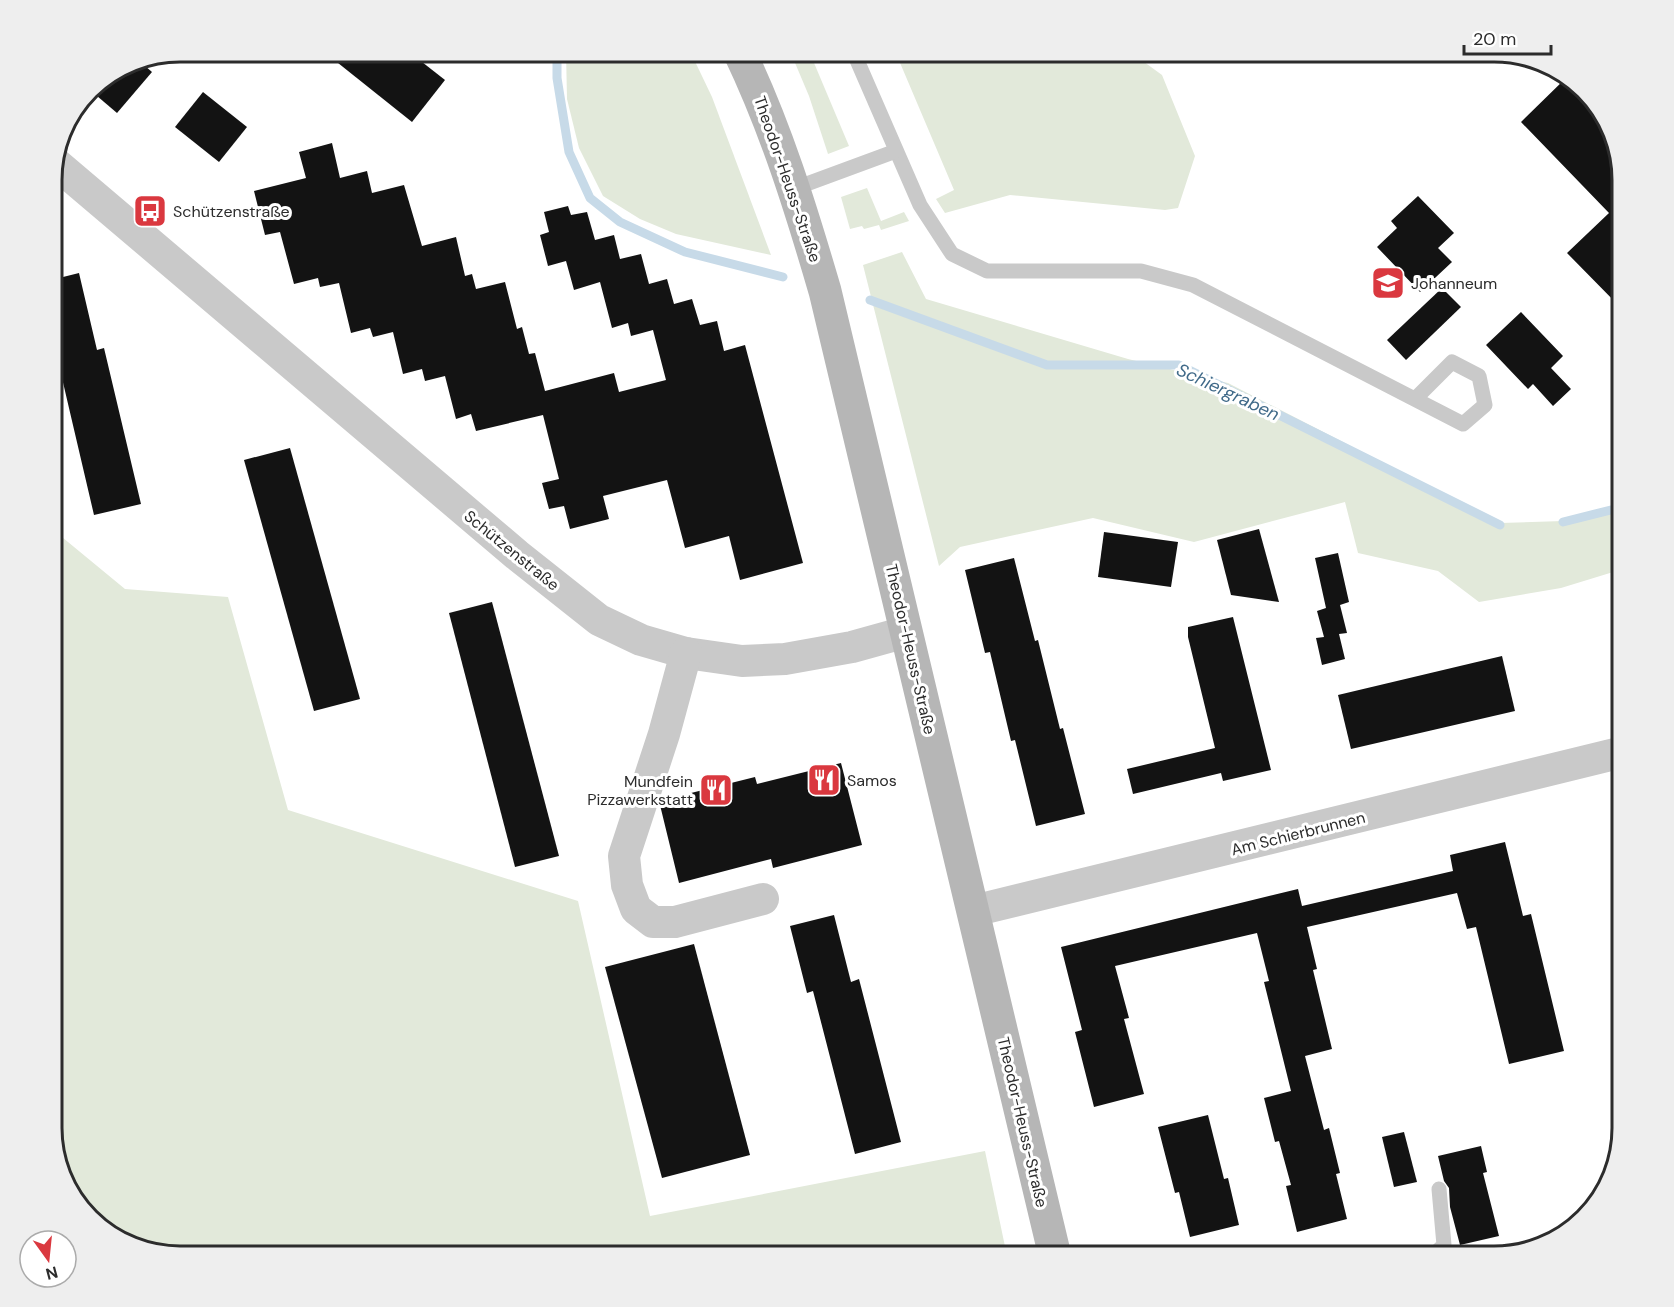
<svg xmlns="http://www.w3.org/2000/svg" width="1674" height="1307" font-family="'DM Sans',sans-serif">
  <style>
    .green { fill: #e2e9da }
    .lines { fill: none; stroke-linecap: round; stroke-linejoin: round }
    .stream { stroke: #c7dae8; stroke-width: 9 }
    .building { fill: #131313 }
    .service { stroke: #c9c9c9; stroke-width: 15 }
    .minor { stroke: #c9c9c9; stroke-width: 32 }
    .secondary { stroke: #b6b6b6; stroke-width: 33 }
    .labels { text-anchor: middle; stroke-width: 6; stroke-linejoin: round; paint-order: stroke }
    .street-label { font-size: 16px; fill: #2c2c2c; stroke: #fff }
    .poi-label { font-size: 16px; fill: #2c2c2c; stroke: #fff; text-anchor: start }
    .water-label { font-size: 18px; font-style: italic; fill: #406a89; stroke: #fff }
    .rim { fill: none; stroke: #2c2c2c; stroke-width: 3 }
  </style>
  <rect width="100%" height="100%" fill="#fff"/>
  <!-- green -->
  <g class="green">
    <path d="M 566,51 L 690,51 L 712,97 L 771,255 L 676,234 L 640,219 L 603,196 L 579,148 L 567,99 Z"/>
    <path d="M 790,51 L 809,51 L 849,146 L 828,154 L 809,96 Z"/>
    <path d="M 895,51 L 1129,51 L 1162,75 L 1195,156 L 1178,208 L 1165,210 L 1010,195 L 945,213 L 936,199 L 954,190 Z"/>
    <path d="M 867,188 L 881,221 L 904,212 L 909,221 L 881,230 L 879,225 L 864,229 L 862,226 L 850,229 L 841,197 Z"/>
    <path d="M 902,252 L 926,299 L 1128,359 L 1228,383 L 1500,523 L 1563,521 L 1623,504 L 1623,569 L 1561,588 L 1479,602 L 1438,571 L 1358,553 L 1345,502 L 1194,542 L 1093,518 L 960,547 L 939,566 L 863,265 Z"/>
    <path d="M 51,528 L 125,589 L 228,597 L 288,810 L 578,901 L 650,1216 L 985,1151 L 1007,1256 L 180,1256 L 101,1229 L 64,1184 L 51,1135 Z"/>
  </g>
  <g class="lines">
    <!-- stream -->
    <g class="stream">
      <path d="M 557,51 L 557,78 L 569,152 L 590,198 L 620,222 L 685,252 L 783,277"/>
      <path d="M 870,300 L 1047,365 L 1179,365 L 1500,525"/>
      <path d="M 1563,522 L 1623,507"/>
    </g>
  </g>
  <!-- building -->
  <g class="building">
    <path d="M 323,51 L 408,51 L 445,80 L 412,122 Z"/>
    <path d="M 137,59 L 152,72 L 117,113 L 90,90 L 95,83 L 131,61 Z"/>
    <path d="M 1568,76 L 1573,78 L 1610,123 L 1623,180 L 1623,310 L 1567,253 L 1609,213 L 1521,122 Z"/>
    <path d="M 203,92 L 247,127 L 219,162 L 175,127 Z"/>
    <path d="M 332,143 L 340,178 L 367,171 L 372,193 L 404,185 L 422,246 L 456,237 L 465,276 L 472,274 L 476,289 L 505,282 L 517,329 L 522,327 L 529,354 L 535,353 L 545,391 L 614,373 L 619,392 L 666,380 L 653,330 L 631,336 L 628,323 L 612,328 L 600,282 L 574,290 L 566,261 L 548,266 L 540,235 L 549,232 L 544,212 L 568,206 L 571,215 L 587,212 L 595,240 L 614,235 L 620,259 L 641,254 L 649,284 L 667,279 L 674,304 L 692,299 L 700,325 L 717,321 L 724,351 L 745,345 L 803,563 L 740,580 L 729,536 L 685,548 L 667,480 L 603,496 L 609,519 L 570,529 L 564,506 L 549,509 L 542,483 L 559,479 L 543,415 L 476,431 L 471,414 L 456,419 L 445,376 L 425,381 L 422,369 L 403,374 L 393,332 L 373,337 L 370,328 L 351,333 L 339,283 L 320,287 L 318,278 L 294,284 L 280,232 L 265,235 L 254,191 L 306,178 L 299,152 Z"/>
    <path d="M 1418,196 L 1454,233 L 1438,248 L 1452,262 L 1420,292 L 1377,247 L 1397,228 L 1391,221 Z"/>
    <path d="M 79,273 L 97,350 L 104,348 L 141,504 L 94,515 L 58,361 L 51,363 L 51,280 Z"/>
    <path d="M 1442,288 L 1461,307 L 1406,360 L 1387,340 Z"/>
    <path d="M 1521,312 L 1563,356 L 1551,368 L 1571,389 L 1553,406 L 1533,384 L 1528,389 L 1486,345 Z"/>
    <path d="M 290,448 L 360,699 L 314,711 L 244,460 Z"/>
    <path d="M 1259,529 L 1279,602 L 1231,595 L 1217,540 Z"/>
    <path d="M 1104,532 L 1178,542 L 1171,587 L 1098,577 Z"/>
    <path d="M 1338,553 L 1349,602 L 1340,605 L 1347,633 L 1339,634 L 1345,659 L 1322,665 L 1316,638 L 1324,637 L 1317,611 L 1326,608 L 1315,558 Z"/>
    <path d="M 1014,558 L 1035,641 L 1038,640 L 1060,729 L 1063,728 L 1085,814 L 1036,826 L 1015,740 L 1011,741 L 990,652 L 985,653 L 965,570 Z"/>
    <path d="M 492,602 L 559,856 L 515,867 L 449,613 Z"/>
    <path d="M 1233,617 L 1271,770 L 1223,781 L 1221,773 L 1133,794 L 1127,769 L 1215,748 L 1188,637 L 1188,627 Z"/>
    <path d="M 1502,656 L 1515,711 L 1351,749 L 1338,695 Z"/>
    <path d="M 841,763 L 862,845 L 773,868 L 771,859 L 679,883 L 660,805 L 684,798 L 683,795 L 755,777 L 757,784 Z"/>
    <path d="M 1505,842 L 1523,916 L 1531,914 L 1564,1051 L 1509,1064 L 1476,927 L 1467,929 L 1457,893 L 1307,927 L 1317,969 L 1313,970 L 1332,1049 L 1305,1056 L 1324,1130 L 1329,1128 L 1340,1173 L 1336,1174 L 1347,1219 L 1297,1232 L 1286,1186 L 1291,1185 L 1279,1141 L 1275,1142 L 1264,1098 L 1291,1091 L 1264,982 L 1269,981 L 1257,933 L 1115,966 L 1129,1018 L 1124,1019 L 1144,1094 L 1094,1107 L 1075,1032 L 1082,1030 L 1061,947 L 1298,889 L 1302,906 L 1453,871 L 1450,855 Z"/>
    <path d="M 834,915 L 851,982 L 859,979 L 901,1142 L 855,1154 L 813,991 L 807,993 L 790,926 Z"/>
    <path d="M 694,944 L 750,1155 L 662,1178 L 605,967 Z"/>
    <path d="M 1208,1115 L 1224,1179 L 1228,1178 L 1239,1225 L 1190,1237 L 1179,1192 L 1175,1193 L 1158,1127 Z"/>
    <path d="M 1404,1132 L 1417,1182 L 1394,1187 L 1382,1137 Z"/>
    <path d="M 1481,1146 L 1487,1172 L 1483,1173 L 1499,1236 L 1460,1245 L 1450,1207 L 1449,1188 L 1444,1181 L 1438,1156 Z"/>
  </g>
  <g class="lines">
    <!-- service -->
    <g class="service">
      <path d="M 853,51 L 920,205 L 952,254 L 987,271 L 1141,271 L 1193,285 L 1463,424 L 1485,405 L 1479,376 L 1452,362 L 1415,399"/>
      <path d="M 793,189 L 896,151"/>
      <path d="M 1432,1256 L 1444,1245 L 1439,1189"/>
    </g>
    <!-- minor -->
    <g class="minor">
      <path d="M 54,162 L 517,555 L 599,620 L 641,640 L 686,653 L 742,661 L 785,659 L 852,647 L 906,632"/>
      <path d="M 686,653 L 664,734 L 624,856 L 627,885 L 636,909 L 653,922 L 675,922 L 763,899"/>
      <path d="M 973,911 L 1623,752"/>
    </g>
    <!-- secondary -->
    <path class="secondary" d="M 739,51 C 776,128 801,209 825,291 L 1055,1256"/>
  </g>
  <!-- icons -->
  <defs>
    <g id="bus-square" transform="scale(1.725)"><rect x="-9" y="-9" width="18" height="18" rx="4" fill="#da383f" stroke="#fff"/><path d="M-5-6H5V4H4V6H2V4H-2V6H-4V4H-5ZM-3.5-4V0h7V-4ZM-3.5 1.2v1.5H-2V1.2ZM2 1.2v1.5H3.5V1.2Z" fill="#fff"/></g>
    <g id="school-square" transform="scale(1.725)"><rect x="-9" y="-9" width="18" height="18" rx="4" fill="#da383f" stroke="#fff"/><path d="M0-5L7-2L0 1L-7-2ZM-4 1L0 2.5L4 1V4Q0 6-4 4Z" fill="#fff"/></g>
    <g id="restaurant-square" transform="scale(1.725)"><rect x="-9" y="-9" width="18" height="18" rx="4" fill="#da383f" stroke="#fff"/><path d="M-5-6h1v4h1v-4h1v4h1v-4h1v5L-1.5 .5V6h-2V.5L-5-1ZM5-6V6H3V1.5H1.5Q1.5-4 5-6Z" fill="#fff"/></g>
  </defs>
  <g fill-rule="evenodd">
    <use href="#bus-square" x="150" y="211"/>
    <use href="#school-square" x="1388" y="283"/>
    <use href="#restaurant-square" x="824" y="780"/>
    <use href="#restaurant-square" x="716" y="790"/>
  </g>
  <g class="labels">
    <!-- street labels -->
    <g class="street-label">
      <text transform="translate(788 179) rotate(71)" y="6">Theodor-Heuss-Straße</text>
      <text transform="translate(512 550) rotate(39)" y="6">Schützenstraße</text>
      <text transform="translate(911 649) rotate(77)" y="6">Theodor-Heuss-Straße</text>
      <text transform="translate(1298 833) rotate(-14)" y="6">Am Schierbrunnen</text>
      <text transform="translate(1023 1122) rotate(77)" y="6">Theodor-Heuss-Straße</text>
    </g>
    <!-- poi labels -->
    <g class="poi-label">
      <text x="173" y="217">Schützenstraße</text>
      <text x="1411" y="289">Johanneum</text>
      <text x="847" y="786">Samos</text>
      <text x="693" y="787" text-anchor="end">Mundfein<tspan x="693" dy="18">Pizzawerkstatt</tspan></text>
    </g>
    <!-- water labels -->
    <g class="water-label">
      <text transform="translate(1228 392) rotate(25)" y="6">Schiergraben</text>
    </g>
  </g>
  <!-- crop -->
  <path d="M0 0H1674V1307H0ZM180 62H1494A118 118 0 0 1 1612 180V1128A118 118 0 0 1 1494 1246H180A118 118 0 0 1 62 1128V180A118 118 0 0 1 180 62Z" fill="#eee" fill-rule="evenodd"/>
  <path class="rim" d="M180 62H1494A118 118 0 0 1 1612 180V1128A118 118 0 0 1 1494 1246H180A118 118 0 0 1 62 1128V180A118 118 0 0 1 180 62Z"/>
  <!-- north arrow -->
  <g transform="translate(48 1259) rotate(165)"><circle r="28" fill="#ffffff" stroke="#ababab" stroke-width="1.5"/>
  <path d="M0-4.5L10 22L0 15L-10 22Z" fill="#da383f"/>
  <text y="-9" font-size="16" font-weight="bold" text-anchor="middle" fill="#2c2c2c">N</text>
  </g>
  <!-- scale -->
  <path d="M1464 45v9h87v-9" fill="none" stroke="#2c2c2c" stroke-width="3"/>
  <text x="1473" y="45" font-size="18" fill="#2c2c2c" stroke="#ffffff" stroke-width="4.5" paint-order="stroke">20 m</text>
</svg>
